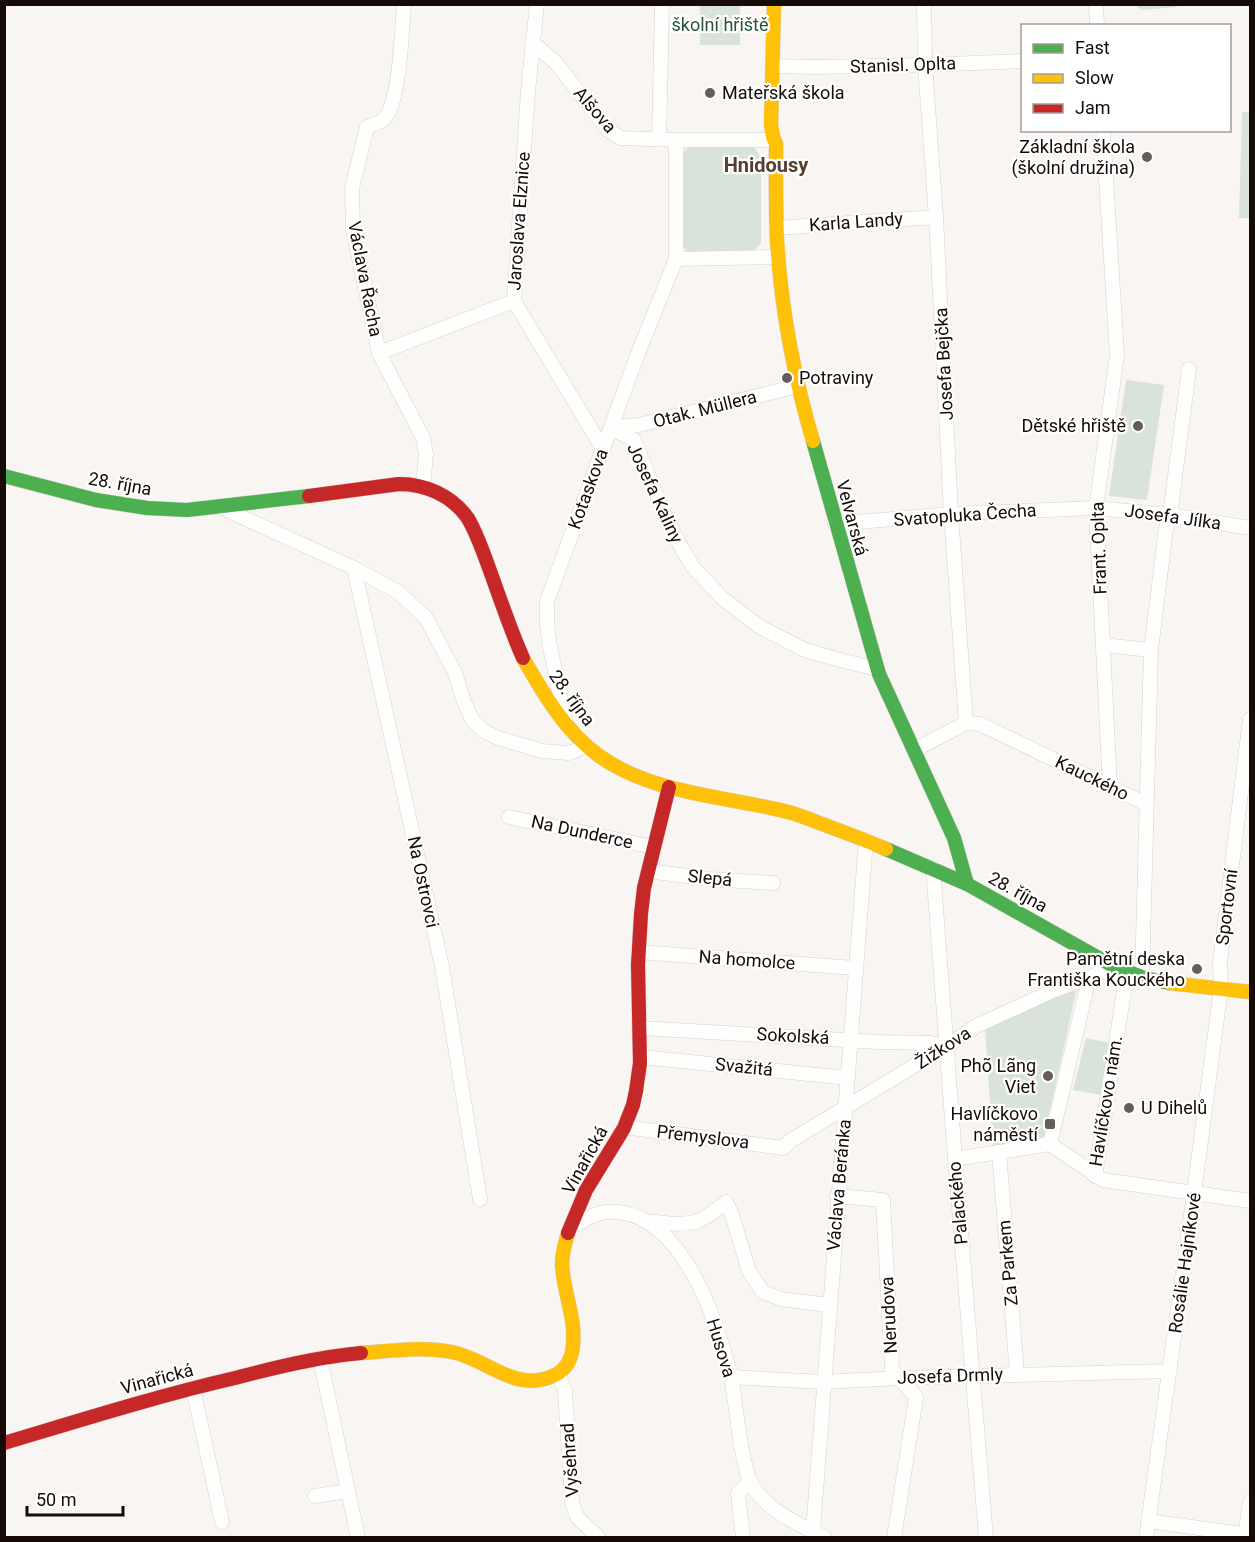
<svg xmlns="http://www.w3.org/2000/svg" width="1255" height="1542" font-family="Roboto,sans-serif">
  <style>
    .green { fill: #dae3da }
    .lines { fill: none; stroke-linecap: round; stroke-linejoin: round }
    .street-casing { stroke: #d9d1cd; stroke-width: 15 }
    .fast-casing { stroke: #d9d1cd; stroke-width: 15 }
    .slow-casing { stroke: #d9d1cd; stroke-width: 15 }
    .jam-casing { stroke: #d9d1cd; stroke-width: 15 }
    .street { stroke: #fefefd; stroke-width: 14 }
    .fast { stroke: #4caf50; stroke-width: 14 }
    .slow { stroke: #ffc107; stroke-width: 14 }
    .jam { stroke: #c62828; stroke-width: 14 }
    .poi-dot { fill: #655d59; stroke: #fff; stroke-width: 2 }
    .labels { text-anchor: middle; stroke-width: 4.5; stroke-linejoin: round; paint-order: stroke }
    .park-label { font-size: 18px; fill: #275437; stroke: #fff }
    .street-label { font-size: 18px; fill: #160b06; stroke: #fff }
    .poi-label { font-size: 18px; fill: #160b06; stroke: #fff; text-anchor: end }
    .neighbourhood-label { font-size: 20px; font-weight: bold; fill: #593d30; stroke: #fff }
  </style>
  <rect width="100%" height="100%" fill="#f8f5f3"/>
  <!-- green -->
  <g class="green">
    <rect x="700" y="5" width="40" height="40"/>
    <path d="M 1137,5 L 1180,5 L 1176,7 L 1143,10 L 1138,8 Z"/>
    <path d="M 1242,112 L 1250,112 L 1250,218 L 1239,218 Z"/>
    <path d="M 689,146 L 754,147 L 761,157 L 761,242 L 755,251 L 688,254 L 682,243 L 682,155 Z"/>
    <path d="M 1126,380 L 1164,385 L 1147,500 L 1109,496 Z"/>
    <path d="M 1077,988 L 1044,1137 L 1023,1140 L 1023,1142 L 993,1148 L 985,1029 Z"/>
    <path d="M 1086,1038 L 1110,1043 L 1102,1095 L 1073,1090 Z"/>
  </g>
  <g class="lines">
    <!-- street casing -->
    <g class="street-casing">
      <g id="street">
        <path d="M 404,4 C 402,28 400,104 384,119 C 380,123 371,125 367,127 L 352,188 L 353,230 L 379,353 L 423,438 L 426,454 L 423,486"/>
        <path d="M 537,4 L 528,91 L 514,301 L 603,449"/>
        <path d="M 924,4 L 925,65 L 936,217 L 951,514 L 966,723"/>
        <path d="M 1096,4 L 1097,26"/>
        <path d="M 532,42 L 556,63 L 608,130 L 621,138 L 676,140 L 774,140"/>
        <path d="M 773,66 L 814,67 L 925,65 L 1022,61"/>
        <path d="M 1103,130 L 1117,355 L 1096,508 L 1110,787"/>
        <path d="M 659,139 L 662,4"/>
        <path d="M 776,228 L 936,217"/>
        <path d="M 676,259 L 778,257"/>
        <path d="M 379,353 L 514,301"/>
        <path d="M 613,427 L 639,425 L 798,386"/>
        <path d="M 611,428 L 634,440 L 666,518 L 682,549 L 693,567 L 722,598 L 760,627 L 805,650 L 836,659 L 877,669"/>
        <path d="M 220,507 L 354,568 L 398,592 L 426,618 L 455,673 L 464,702 L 473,721 L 484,731 L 498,738 L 542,751 L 568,753 L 575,751 L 585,745"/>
        <path d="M 835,524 L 951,514 L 1096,508 L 1170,515 L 1250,528"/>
        <path d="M 354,568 L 442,967 L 480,1199"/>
        <path d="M 1103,645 L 1151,650"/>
        <path d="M 565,718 L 550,647 L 547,625 L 547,601 L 637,356 L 676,259 L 676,140"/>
        <path d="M 914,750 L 966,723 L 980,724 L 1146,804"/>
        <path d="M 509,817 L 654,847"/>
        <path d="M 933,868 L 955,1159 L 986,1538"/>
        <path d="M 648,871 L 710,879 L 773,883"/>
        <path d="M 638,952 L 855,968"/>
        <path d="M 1142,977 L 1151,650 L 1166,528 L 1170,515 L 1189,369"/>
        <path d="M 640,1028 L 879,1042 L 930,1043 L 947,1046"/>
        <path d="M 641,1057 L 848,1078"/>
        <path d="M 624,1127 L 783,1148 L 790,1141 L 947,1046 L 976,1026 L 1055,990 L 1089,978 L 1113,966"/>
        <path d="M 1050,1144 L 1089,978"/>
        <path d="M 999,1152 L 1017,1374"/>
        <path d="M 955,1159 L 1050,1144 L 1103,1180 L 1250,1201"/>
        <path d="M 1095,1176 L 1127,972"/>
        <path d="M 837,1196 L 883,1200 L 892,1370 L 916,1397 L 894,1538"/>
        <path d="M 646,1221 C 663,1223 683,1226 698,1221 C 709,1217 717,1209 726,1202 L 732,1215 L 749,1271 L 763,1292 L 781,1299 L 829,1305"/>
        <path d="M 570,1229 C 581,1222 594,1213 607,1212 C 673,1208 708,1297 723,1348 C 726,1358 729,1368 731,1378 C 737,1408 738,1439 746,1468 C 747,1472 748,1477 750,1481 C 764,1510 799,1524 825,1538"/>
        <path d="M 320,1358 L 358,1538"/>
        <path d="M 558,1374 L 565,1391 L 572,1502 L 577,1517 L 599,1538"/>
        <path d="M 731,1377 L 824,1382 L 899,1378 L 1170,1371"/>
        <path d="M 193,1388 L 222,1522"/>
        <path d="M 315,1496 L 348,1491"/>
        <path d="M 1148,1521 L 1250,1535"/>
        <path d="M 813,1531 L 866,840"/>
        <path d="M 743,1538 L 738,1493 L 750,1481"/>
        <path d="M 1146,1538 L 1194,1193 L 1221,988 L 1220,962 L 1250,719"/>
        <path d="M 1245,1538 L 1250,1502"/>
      </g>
    </g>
    <!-- fast casing -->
    <g class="fast-casing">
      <g id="fast">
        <path d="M 813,441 L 879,674 L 954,838 L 967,884"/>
        <path d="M 4,476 L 96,500 L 147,508 L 187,510 L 309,496"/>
        <path d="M 886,849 L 967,884 L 1113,966 L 1145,978 L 1169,983"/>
      </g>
    </g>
    <!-- slow casing -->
    <g class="slow-casing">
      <g id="slow">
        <path d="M 774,4 L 771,125 L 773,137 L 776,144 C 776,181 775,218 778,255 C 783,318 795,380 813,441"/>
        <path d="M 523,658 C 543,693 565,731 598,755 C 651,794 726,796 788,812 C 800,815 811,820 822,824 C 844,832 865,840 886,849"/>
        <path d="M 1169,983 L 1250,992"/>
        <path d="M 361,1353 C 391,1351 423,1346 452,1352 C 490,1360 515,1394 555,1375 C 567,1369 572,1358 573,1345 C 576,1318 563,1291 562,1264 C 562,1253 565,1243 568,1233"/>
      </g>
    </g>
    <!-- jam casing -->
    <g class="jam-casing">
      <g id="jam">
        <path d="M 309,496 L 399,484 C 425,484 451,495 467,517 C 475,529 484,554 489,568 C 500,598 510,629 523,658"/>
        <path d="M 568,1233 L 586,1190 L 624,1128 L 633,1105 L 636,1091 L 640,1063 L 638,965 L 641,914 L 644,888 L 669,787"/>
        <path d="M 4,1443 C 81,1420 157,1396 235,1378 C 277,1367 318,1357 361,1353"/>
      </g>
    </g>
    <!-- street -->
    <use href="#street" class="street"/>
    <!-- fast -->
    <use href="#fast" class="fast"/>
    <!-- slow -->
    <use href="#slow" class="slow"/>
    <!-- jam -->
    <use href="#jam" class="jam"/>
  </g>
  <!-- markers -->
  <g class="poi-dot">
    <circle cx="710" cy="93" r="6"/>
    <circle cx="1147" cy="157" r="6"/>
    <circle cx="787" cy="378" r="6"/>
    <circle cx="1138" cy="426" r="6"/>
    <circle cx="1197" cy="969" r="6"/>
    <circle cx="1048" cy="1076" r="6"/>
    <circle cx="1129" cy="1108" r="6"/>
    <rect x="1044" y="1118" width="12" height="12" rx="3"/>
  </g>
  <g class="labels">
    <!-- park labels -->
    <g class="park-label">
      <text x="720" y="31">školní hřiště</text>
    </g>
    <!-- street labels -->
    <g class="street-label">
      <text transform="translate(903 65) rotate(-2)" y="6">Stanisl. Oplta</text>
      <text transform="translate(595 110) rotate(49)" y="6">Alšova</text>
      <text transform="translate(519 221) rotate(-86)" y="6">Jaroslava Elznice</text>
      <text transform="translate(856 222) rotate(-4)" y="6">Karla Landy</text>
      <text transform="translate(365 279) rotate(79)" y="6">Václava Řacha</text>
      <text transform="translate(944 364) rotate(-93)" y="6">Josefa Bejčka</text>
      <text transform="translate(705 409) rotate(-14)" y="6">Otak. Müllera</text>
      <text transform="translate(120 484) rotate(10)" y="6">28. října</text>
      <text transform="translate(588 489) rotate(-70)" y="6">Kotaskova</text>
      <text transform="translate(655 493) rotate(65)" y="6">Josefa Kaliny</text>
      <text transform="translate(965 515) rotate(-4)" y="6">Svatopluka Čecha</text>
      <text transform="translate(1173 517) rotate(8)" y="6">Josefa Jílka</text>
      <text transform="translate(852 518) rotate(75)" y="6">Velvarská</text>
      <text transform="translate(1099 548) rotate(-92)" y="6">Frant. Oplta</text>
      <text transform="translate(572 698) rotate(54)" y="6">28. října</text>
      <text transform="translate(1092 778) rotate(26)" y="6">Kauckého</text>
      <text transform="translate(582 832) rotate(12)" y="6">Na Dunderce</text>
      <text transform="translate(710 878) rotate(6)" y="6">Slepá</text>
      <text transform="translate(423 882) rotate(78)" y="6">Na Ostrovci</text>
      <text transform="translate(1018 892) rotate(29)" y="6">28. října</text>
      <text transform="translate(1227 907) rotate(-83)" y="6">Sportovní</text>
      <text transform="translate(747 960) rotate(4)" y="6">Na homolce</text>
      <text transform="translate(793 1036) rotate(3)" y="6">Sokolská</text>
      <text transform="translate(943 1048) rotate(-33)" y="6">Žižkova</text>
      <text transform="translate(744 1067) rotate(6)" y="6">Svažitá</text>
      <text transform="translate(1106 1101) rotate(-81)" y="6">Havlíčkovo nám.</text>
      <text transform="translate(703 1137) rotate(7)" y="6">Přemyslova</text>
      <text transform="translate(585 1160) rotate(-61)" y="6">Vinařická</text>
      <text transform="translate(839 1185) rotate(-85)" y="6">Václava Beránka</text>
      <text transform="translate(958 1203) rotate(-95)" y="6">Palackého</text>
      <text transform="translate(1008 1263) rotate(-95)" y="6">Za Parkem</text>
      <text transform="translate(1185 1263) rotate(-82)" y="6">Rosálie Hajníkové</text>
      <text transform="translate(889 1315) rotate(-93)" y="6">Nerudova</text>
      <text transform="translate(721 1348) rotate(73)" y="6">Husova</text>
      <text transform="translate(950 1376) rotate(-2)" y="6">Josefa Drmly</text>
      <text transform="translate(157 1379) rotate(-15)" y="6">Vinařická</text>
      <text transform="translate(570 1460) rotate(-94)" y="6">Vyšehrad</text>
    </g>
    <!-- poi labels -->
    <g class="poi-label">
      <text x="722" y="99" text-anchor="start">Mateřská škola</text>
      <text x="1135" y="153">Základní škola<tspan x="1135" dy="21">(školní družina)</tspan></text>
      <text x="799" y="384" text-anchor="start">Potraviny</text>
      <text x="1126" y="432">Dětské hřiště</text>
      <text x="1185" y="965">Pamětní deska<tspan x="1185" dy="21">Františka Kouckého</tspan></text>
      <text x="1036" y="1072">Phõ Lãng<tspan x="1036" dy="21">Viet</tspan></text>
      <text x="1141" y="1114" text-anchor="start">U Dihelů</text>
      <text x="1038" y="1120">Havlíčkovo<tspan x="1038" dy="21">náměstí</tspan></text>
    </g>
    <!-- neighbourhood labels -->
    <g class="neighbourhood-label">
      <text x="766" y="172">Hnidousy</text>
    </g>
  </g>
  <!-- border -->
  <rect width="1255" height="1542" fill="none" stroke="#160b06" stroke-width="12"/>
  <!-- legend -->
  <rect x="1021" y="24" width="210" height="108" fill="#ffffff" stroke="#a29d9b" stroke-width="1.5"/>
  <rect x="1033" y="44" width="30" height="9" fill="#4caf50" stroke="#a29d9b" stroke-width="1.5"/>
  <text x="1075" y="54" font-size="18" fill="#160b06">Fast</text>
  <rect x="1033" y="74" width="30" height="9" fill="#ffc107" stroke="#a29d9b" stroke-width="1.5"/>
  <text x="1075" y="84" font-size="18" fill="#160b06">Slow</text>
  <rect x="1033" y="104" width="30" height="9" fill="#c62828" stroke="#a29d9b" stroke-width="1.5"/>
  <text x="1075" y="114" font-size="18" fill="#160b06">Jam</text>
  <!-- scale -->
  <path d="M27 1506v9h96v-9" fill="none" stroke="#160b06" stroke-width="3"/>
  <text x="36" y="1506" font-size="18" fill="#160b06" stroke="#ffffff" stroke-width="4.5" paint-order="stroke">50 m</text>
</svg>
